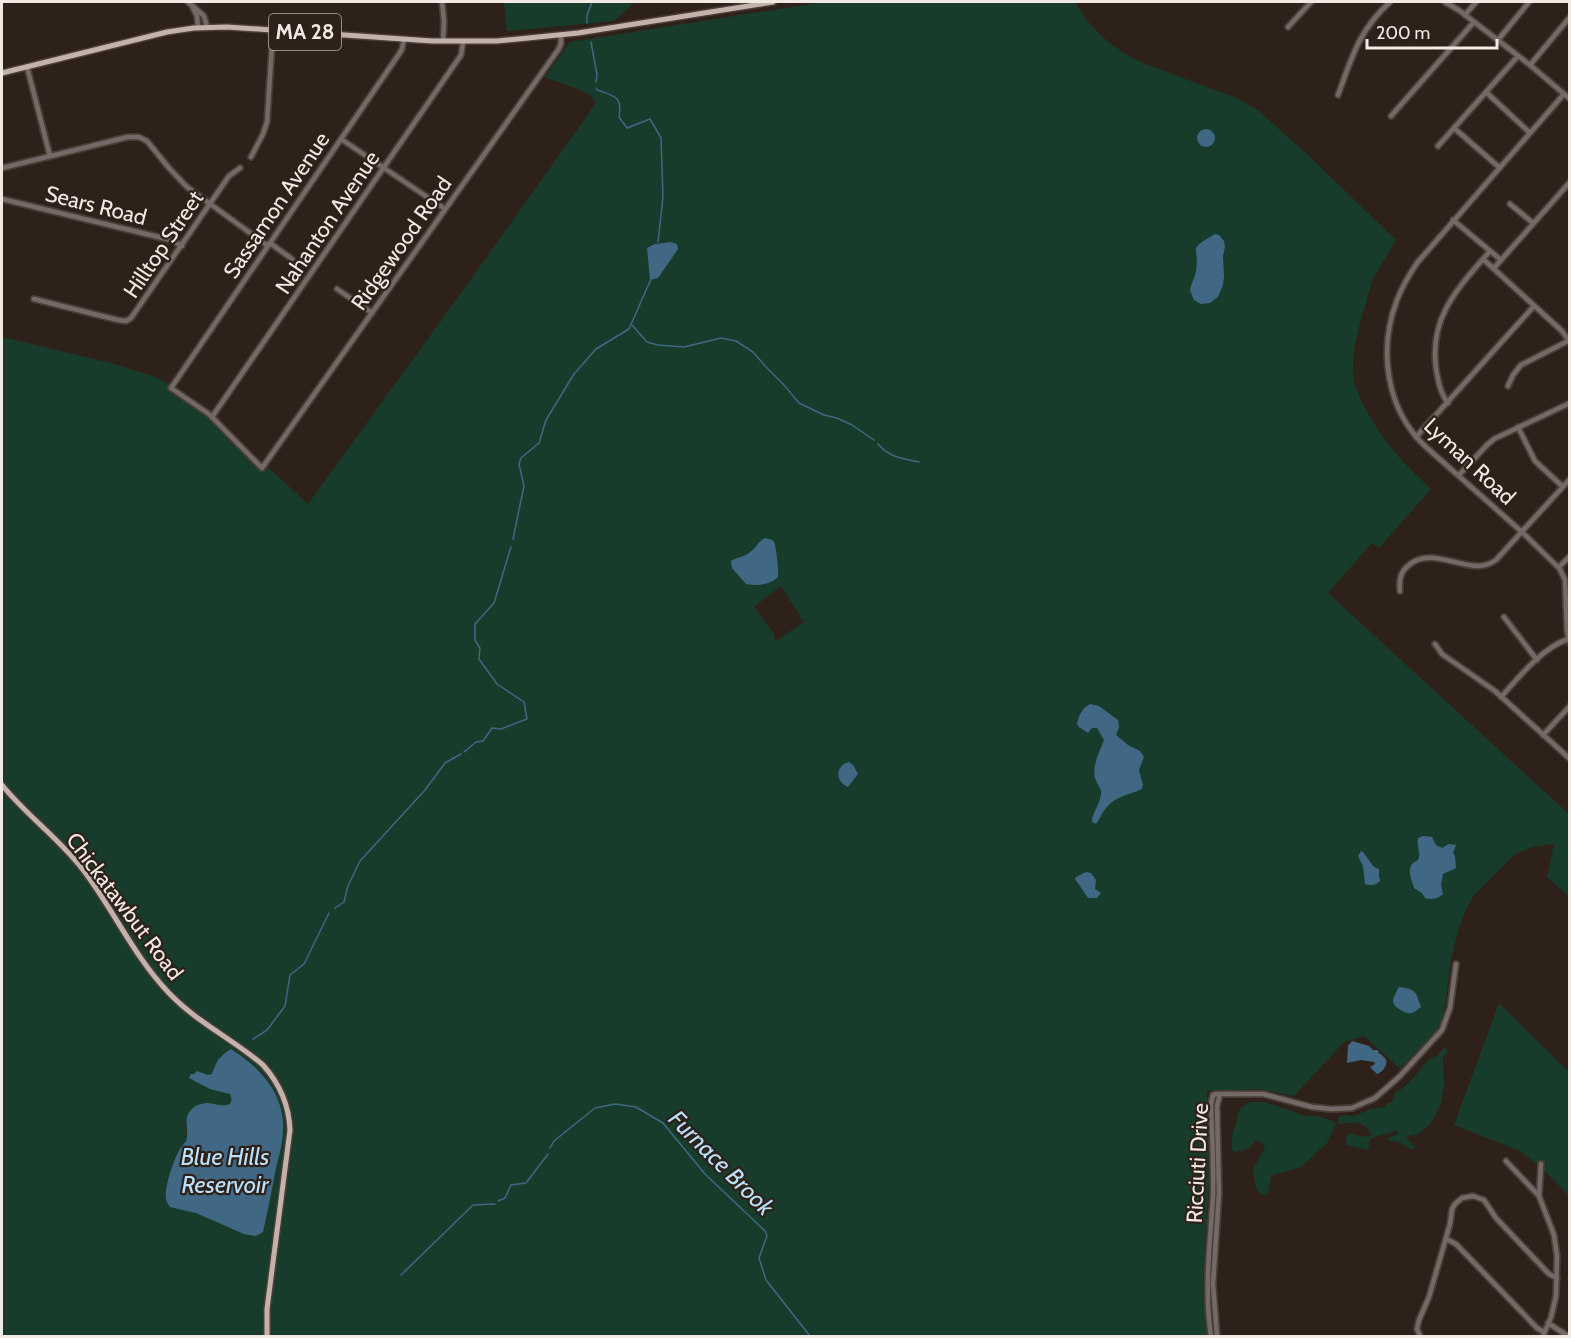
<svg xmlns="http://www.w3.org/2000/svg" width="1571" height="1338" font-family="Cabin,sans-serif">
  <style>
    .green { fill: #183c2b; fill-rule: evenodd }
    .water { fill: #406884 }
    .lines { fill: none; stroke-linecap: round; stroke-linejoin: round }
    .stream { stroke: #406884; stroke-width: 1.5 }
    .minor-casing { stroke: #4a3d35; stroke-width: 8 }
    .major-casing { stroke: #4a3d35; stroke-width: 8 }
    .minor { stroke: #736a68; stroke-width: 4.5 }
    .major { stroke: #c3b1ac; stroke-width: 5 }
    .labels { text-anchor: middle; stroke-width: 4.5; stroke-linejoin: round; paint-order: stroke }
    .shield { fill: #2e2119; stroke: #b8ada7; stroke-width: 1.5 }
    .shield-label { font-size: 21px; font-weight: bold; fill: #f3e9e4 }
    .street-label { font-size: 22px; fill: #f3e9e4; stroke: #2e2119 }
    .water-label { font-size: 24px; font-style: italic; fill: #bae1fd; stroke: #2e2119 }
  </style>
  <rect width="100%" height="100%" fill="#2e2119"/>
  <!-- green -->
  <g class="green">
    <path d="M 504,2 L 635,2 L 614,21 L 507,31 Z"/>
    <path d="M 823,2 L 1075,2 C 1091,30 1113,49 1143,63 L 1239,99 L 1259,111 L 1310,157 L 1396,240 L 1373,279 L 1370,289 C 1363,315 1352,343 1353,371 C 1353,397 1384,440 1401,459 C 1410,470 1421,479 1431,489 L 1379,548 L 1372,543 L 1328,593 L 1569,814 L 1569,896 L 1547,877 L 1554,844 L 1533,847 L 1515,854 L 1474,895 C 1463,913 1454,943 1450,965 C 1447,982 1447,1013 1438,1028 C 1431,1041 1411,1057 1400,1069 L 1364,1036 L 1344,1042 L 1294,1096 L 1259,1089 L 1207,1091 L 1209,1182 L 1203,1285 L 1207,1336 L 2,1336 L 2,337 L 111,363 L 150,375 L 175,387 L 197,402 L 308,504 L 464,289 L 596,103 L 592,97 L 587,93 L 545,77 L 570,42 ZM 670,242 L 671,259 L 658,278 L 649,275 L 649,261 L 657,243 ZM 781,586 L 804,622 L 775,642 L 774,634 L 754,607 ZM 231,1101 L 167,1189 L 174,1163 L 187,1138 L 186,1126 L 188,1115 C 194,1111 200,1107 207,1105 C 217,1102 221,1111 231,1101 Z"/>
    <path d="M 1499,1003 L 1569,1072 L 1569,1196 L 1544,1170 L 1520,1151 L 1454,1125 Z"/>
    <path d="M 1444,1048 L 1447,1049 L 1447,1053 L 1444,1056 L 1443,1059 L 1444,1086 L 1441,1102 L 1435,1116 L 1429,1125 L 1418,1134 L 1406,1137 L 1415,1147 L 1414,1149 L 1410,1149 C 1403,1143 1398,1141 1389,1141 L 1388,1138 L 1398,1134 L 1398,1132 L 1396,1131 L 1374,1137 L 1369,1141 L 1369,1150 L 1346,1145 L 1347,1136 L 1349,1134 C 1357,1134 1361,1138 1370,1136 L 1370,1131 C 1362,1120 1351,1122 1339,1124 L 1338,1117 L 1346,1115 L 1354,1116 L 1370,1109 L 1385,1107 L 1388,1103 L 1393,1102 L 1394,1093 L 1403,1088 L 1415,1076 L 1428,1060 L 1438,1055 Z"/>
    <path d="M 1251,1102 L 1264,1102 L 1290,1110 L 1304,1116 L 1319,1116 L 1335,1122 L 1336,1124 L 1327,1143 L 1301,1167 L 1272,1175 L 1268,1192 L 1266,1195 L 1261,1194 L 1256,1189 L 1253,1168 L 1265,1148 L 1263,1143 L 1259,1141 L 1256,1141 L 1248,1149 L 1235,1152 L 1233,1151 C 1230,1142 1232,1135 1235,1126 C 1237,1122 1237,1116 1239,1111 C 1241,1107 1247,1104 1251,1102 Z"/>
  </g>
  <!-- water -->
  <g class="water">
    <circle cx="1206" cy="138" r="9"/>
    <path d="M 1215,234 L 1219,235 L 1224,241 L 1225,247 L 1223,256 L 1224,277 L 1223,285 L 1218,297 L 1210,303 L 1201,304 L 1194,300 L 1190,290 C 1191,283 1195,278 1196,271 C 1200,245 1186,251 1215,234 Z"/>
    <path d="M 670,242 L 677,244 L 678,249 L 658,278 L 650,280 L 647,248 L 655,244 Z"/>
    <path d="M 765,538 C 769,539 772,539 774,542 C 776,545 779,572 778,577 C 770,585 758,586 746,584 L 732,568 L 731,561 C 737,557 745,557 750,552 C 757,548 757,542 765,538 Z"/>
    <path d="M 1090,704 L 1099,706 L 1118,720 L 1119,727 L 1116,735 L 1128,745 L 1140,751 L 1144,757 L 1139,770 L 1143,785 L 1142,789 C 1131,794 1116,796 1107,807 C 1102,812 1100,819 1096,824 L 1092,822 L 1092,819 C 1094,811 1102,800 1101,791 C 1100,787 1096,782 1095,778 C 1092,764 1100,751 1104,740 L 1097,728 L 1092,728 L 1088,733 L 1079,727 L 1077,724 C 1079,715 1082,708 1090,704 Z"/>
    <path d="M 849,762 L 853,765 L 858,774 L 848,787 C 835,782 835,765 849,762 Z"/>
    <path d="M 1423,836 L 1432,837 L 1436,845 L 1442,848 L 1449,844 L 1456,845 L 1453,853 L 1455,856 L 1456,868 L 1443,874 L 1441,885 L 1443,894 C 1438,899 1431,900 1425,898 L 1422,893 L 1414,888 C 1412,881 1407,870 1412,864 C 1416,860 1418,862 1419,857 C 1420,855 1417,844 1418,838 Z"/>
    <path d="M 1361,851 L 1363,852 L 1374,867 L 1379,869 L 1379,877 L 1380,880 C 1378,885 1371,886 1365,884 L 1363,866 L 1358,856 Z"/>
    <path d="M 1086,872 L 1091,873 L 1096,880 L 1095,889 L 1101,893 L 1097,898 L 1088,898 L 1075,879 L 1076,877 Z"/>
    <path d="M 1399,987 C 1416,989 1416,992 1421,1007 C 1420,1008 1413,1013 1412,1013 C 1407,1015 1393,1007 1393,1001 C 1394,996 1397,990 1399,987 Z"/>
    <path d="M 1352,1041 L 1369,1046 L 1373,1050 L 1378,1050 L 1379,1054 L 1381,1054 C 1382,1056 1385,1057 1386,1060 C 1388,1065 1382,1073 1377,1074 L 1370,1067 L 1375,1064 L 1374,1062 L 1361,1060 L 1347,1063 L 1348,1046 Z"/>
    <path d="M 231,1049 C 264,1070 289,1099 282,1141 C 281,1150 278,1159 276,1168 C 272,1189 268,1210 263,1232 L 256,1236 L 244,1234 L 196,1213 L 170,1207 C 168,1204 167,1203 166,1199 C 164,1187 174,1159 180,1149 C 182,1146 184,1144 186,1141 C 190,1131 182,1119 191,1110 C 195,1105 202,1103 208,1103 C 216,1104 237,1111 230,1094 L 210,1089 L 189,1078 L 191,1074 L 194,1074 L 197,1071 L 208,1075 L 212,1074 C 217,1060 219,1057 231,1049 Z"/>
  </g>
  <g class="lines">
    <!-- stream -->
    <g class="stream">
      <path d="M 587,23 L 587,15 L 592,2"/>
      <path d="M 591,42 L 597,75 L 596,82"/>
      <path d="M 596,88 L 597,90 C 614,96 623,96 619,117 L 627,128 L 650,119 L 661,138 L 663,197 L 658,242"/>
      <path d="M 632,325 L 647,342 L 658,345 L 684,347 L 721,338 L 736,341 L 753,352 L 766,367 L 784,385 L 799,403 L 824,415 L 837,418 L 852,425 L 874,440"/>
      <path d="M 878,444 C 890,458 902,458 919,462"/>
      <path d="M 513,539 L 524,486 L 519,464 L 521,458 L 539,443 L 546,420 L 574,374 L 596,349 L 629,329 L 651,279"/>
      <path d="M 464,752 L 476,742 L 483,741 L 492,728 L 501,729 L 527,719 L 524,702 L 497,684 L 479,659 L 480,648 L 475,640 L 475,624 L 494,603 L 511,547"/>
      <path d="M 335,908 L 344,902 L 348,886 L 360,861 L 425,790 L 445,763 L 461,754"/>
      <path d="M 253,1039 L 267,1030 L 285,1006 L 290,975 L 304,964 L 329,913"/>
      <path d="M 550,1148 L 554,1141 L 595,1108 L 615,1104 L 636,1107 L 663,1123 L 705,1174 L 765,1231 L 767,1236 L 759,1258 L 766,1280 L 810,1336"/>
      <path d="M 498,1201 L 505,1198 L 511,1185 L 526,1183 L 548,1154"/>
      <path d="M 401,1275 L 473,1205 L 495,1204"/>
    </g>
    <!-- minor casing -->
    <g class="minor-casing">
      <g id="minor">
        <path d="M 188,2 L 204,16 L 207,27"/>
        <path d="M 442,2 L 444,21 L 443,41"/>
        <path d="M 1445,2 L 1460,11 L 1530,65 L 1570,99"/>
        <path d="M 193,8 L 197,16 L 198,28"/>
        <path d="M 1465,15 L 1476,2"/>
        <path d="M 1288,27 L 1311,2"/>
        <path d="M 404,39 L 402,49 L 399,54 L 171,388 L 209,414 L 262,468 L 558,50 L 561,44 L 561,35"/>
        <path d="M 1498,40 L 1529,2"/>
        <path d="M 1530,65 L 1570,17"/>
        <path d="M 27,67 L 50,156"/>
        <path d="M 1486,92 L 1530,133"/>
        <path d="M 1564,94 L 1417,263 C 1409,275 1402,287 1397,300 C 1378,350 1386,410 1426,447 L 1522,532 L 1560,569 L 1565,580 L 1567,631 L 1570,643"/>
        <path d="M 1338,95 C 1352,57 1359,30 1390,2"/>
        <path d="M 1391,116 L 1474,22"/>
        <path d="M 1454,128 L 1500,168"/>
        <path d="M 341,139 L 445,209"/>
        <path d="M 1438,146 L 1518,56"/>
        <path d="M 251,157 L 263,134 L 267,122 L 273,30"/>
        <path d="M 2,168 L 128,137 L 139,137 L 147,141 L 169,168 L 187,187 L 268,246"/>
        <path d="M 2,199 L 171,240 L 182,246"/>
        <path d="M 1510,204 L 1533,223"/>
        <path d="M 1453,220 L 1501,260"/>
        <path d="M 270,243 L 292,259"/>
        <path d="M 1483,259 L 1562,331 L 1569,341"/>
        <path d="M 1494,268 L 1570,182"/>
        <path d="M 337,289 L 372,313"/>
        <path d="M 34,299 L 118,320 L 126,321 L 131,318 L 229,176 L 240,168"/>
        <path d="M 1508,386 L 1513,375 L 1521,365 L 1570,340"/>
        <path d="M 1448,403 C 1440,393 1438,380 1436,368 C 1429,316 1459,287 1490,251"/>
        <path d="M 212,417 L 461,55 L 463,42"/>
        <path d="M 1518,427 L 1535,461 L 1562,486"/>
        <path d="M 1416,437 L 1534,306"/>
        <path d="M 1459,475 L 1487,445 L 1494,439 L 1570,403"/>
        <path d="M 1559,567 L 1570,556"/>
        <path d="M 1400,591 C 1399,580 1400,572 1409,565 C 1428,548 1456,566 1478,566 C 1485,566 1490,564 1496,560 L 1570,479"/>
        <path d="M 1504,617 L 1537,660"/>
        <path d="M 1435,644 L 1442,654 L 1495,691 L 1570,759"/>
        <path d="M 1501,697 C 1519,677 1542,648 1568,639"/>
        <path d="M 1543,735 L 1570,706"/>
        <path d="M 1506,1161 L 1539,1196"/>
        <path d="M 1541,1164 L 1539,1196 L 1554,1235 L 1557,1256 L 1556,1296 L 1551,1317 L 1543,1336"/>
        <path d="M 1446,1239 L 1456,1244 L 1537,1328 L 1544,1332"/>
        <path d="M 1548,1323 L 1568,1336"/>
        <path d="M 1211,1336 C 1204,1290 1210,1244 1213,1197 C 1214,1166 1212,1135 1211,1104 L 1213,1095 L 1216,1094 L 1263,1094 L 1312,1107 L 1331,1109 L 1352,1108 L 1375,1098 L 1400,1076 L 1442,1030 L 1450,1008 L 1456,964"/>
        <path d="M 1217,1336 L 1213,1284 L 1219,1193 L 1217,1106 L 1220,1094"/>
        <path d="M 1420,1336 L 1417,1329 L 1419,1320 L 1429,1297 L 1450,1224 L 1452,1209 L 1455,1204 L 1462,1198 L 1473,1196 L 1484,1200 L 1496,1218 L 1549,1274 L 1557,1278"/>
      </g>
    </g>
    <!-- major casing -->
    <g class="major-casing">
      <g id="major">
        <path d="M 2,73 L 167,32 L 194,28 L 227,27 L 432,41 L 497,41 L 578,33 L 773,2"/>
        <path d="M 2,785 C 27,816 60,839 84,871 C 114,911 134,956 168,992 C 196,1022 233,1039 263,1065 C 280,1084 289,1105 290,1130 L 267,1309 L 267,1336"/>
      </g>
    </g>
    <!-- minor -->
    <use href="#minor" class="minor"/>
    <!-- major -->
    <use href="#major" class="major"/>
  </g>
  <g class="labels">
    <!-- shield labels -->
    <rect class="shield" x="269" y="14" width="72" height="36" rx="4.5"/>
    <g class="shield-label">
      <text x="305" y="39">MA 28</text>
    </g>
    <!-- street labels -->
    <g class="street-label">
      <text transform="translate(96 205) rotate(14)" y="8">Sears Road</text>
      <text transform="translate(276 205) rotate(-56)" y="8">Sassamon Avenue</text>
      <text transform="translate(327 222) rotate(-56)" y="8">Nahanton Avenue</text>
      <text transform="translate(401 243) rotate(-55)" y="8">Ridgewood Road</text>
      <text transform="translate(163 244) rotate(-56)" y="8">Hilltop Street</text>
      <text transform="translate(1470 461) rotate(43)" y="8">Lyman Road</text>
      <text transform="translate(125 906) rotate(53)" y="8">Chickatawbut Road</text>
      <text transform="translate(1197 1163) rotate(-87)" y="8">Ricciuti Drive</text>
    </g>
    <!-- water labels -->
    <g class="water-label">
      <text x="225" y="1165">Blue Hills<tspan x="225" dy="28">Reservoir</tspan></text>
      <text transform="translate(721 1163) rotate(45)" y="8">Furnace Brook</text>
    </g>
  </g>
  <!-- border -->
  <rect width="1571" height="1338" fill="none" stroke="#f3e9e4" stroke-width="6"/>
  <!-- scale -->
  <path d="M1367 39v9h130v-9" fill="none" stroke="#f3e9e4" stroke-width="3"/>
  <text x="1376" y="39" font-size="18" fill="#f3e9e4" stroke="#2e2119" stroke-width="4.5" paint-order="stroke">200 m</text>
</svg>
